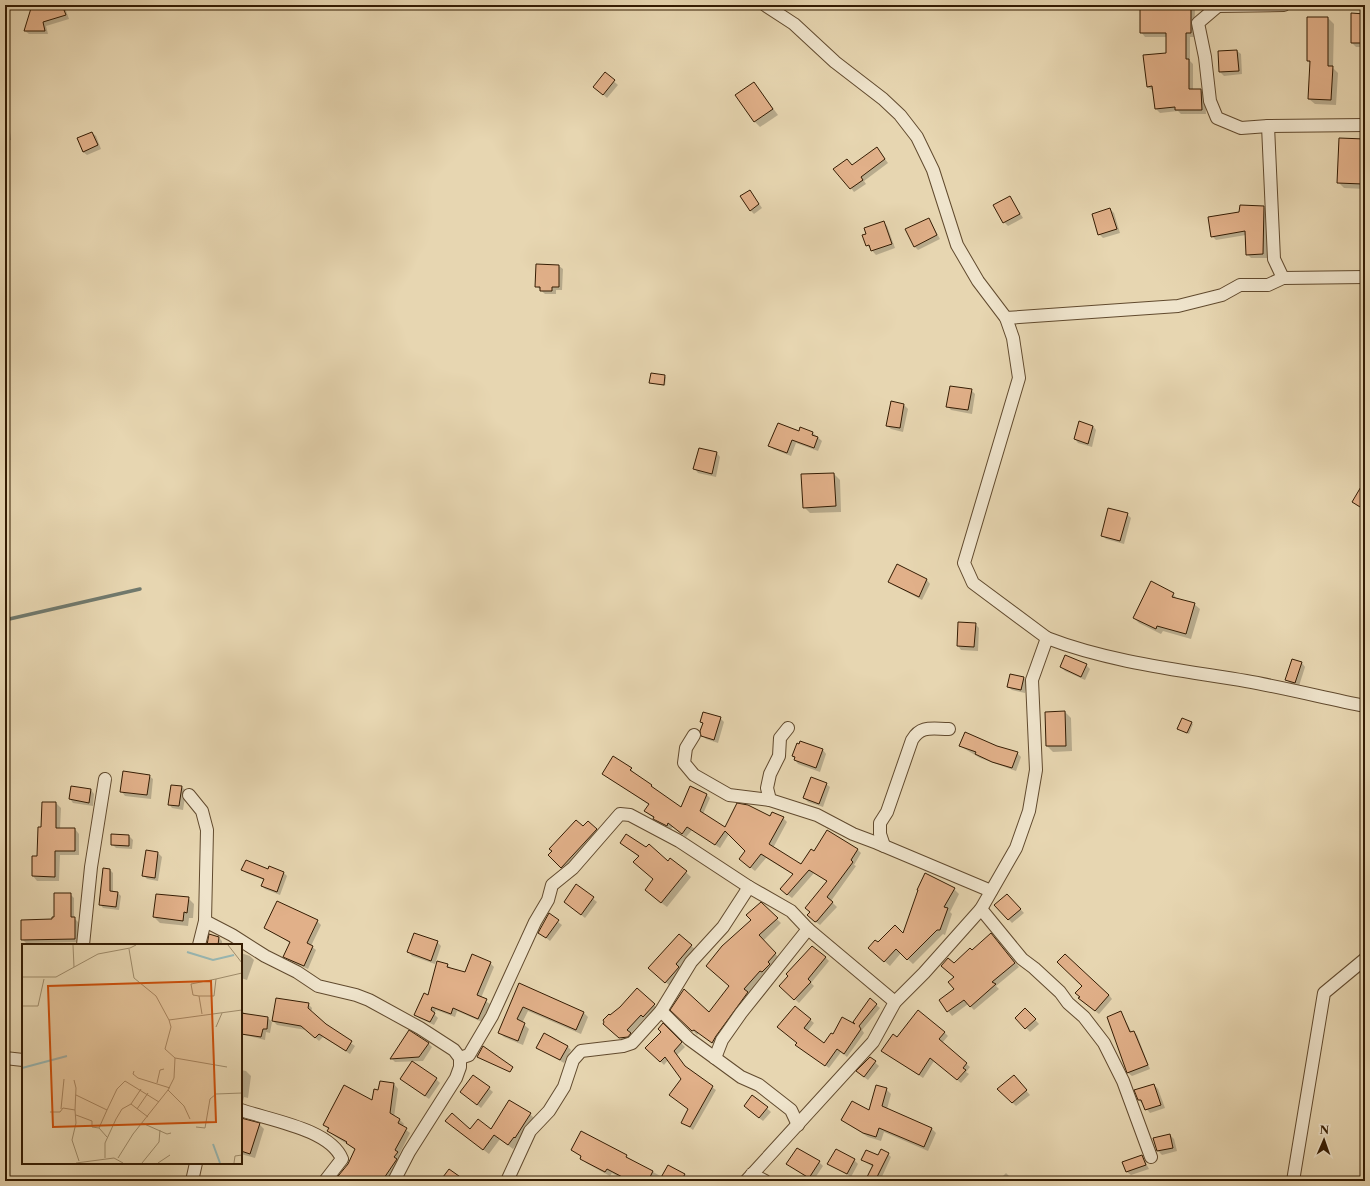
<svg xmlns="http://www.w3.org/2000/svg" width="1370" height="1186" font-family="'Libre Caslon Text',serif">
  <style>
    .shadow { fill: #0003 }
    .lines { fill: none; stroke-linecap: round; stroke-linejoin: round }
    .stream { stroke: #70796d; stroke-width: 3.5 }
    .building { fill: #e1b089; stroke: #341c03 }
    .minor-casing { stroke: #614a2e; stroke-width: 14 }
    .minor { stroke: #efe4cc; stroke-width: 12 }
    .inset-river { fill: none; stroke: #98b7b3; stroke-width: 2 }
    .inset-road { fill: none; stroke: #9f8c6b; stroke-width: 1 }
    .view { fill: #cd500b; fill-opacity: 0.15; stroke: #cd500b; stroke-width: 2 }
    .inset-edge { fill: none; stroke: #341c03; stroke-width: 2 }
  </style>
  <rect width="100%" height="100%" fill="#e7d6b1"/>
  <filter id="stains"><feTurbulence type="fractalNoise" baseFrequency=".005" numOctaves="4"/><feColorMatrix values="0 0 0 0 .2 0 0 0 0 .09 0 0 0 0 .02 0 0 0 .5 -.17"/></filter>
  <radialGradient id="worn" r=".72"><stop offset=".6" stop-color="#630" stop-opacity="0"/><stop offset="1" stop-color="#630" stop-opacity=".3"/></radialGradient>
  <!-- shadow -->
  <g class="shadow">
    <path d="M 33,5 L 64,5 L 69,19 L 46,26 L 48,34 L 29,34 L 25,31 Z"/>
    <path d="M 1191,6 L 1195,10 L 1194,37 L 1190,37 L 1190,61 L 1193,64 L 1193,90 L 1201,90 L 1205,94 L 1206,114 L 1181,114 L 1178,111 L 1160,113 L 1156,109 L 1154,91 L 1147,87 L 1167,54 L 1167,37 L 1145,37 L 1141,32 L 1174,9 Z"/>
    <path d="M 1365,15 L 1365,47 L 1356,47 L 1352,43 Z"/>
    <path d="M 1308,18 L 1328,18 L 1334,24 L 1333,68 L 1338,73 L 1336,105 L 1315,104 L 1309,99 L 1311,64 L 1308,61 Z"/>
    <path d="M 1237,51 L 1241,54 L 1242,74 L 1224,76 L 1220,72 L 1219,52 Z"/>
    <path d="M 605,74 L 618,85 L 607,98 L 598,90 Z"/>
    <path d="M 754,83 L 778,115 L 760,127 L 754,121 Z"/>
    <path d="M 5,113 L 8,116 L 11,140 L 5,141 Z"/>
    <path d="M 92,133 L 96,136 L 101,149 L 87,155 L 83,152 Z"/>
    <path d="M 1340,139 L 1365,140 L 1365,189 L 1344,188 L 1338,182 Z"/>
    <path d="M 877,148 L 888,163 L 864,181 L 866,184 L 854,192 L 851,188 L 852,166 Z"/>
    <path d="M 753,195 L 762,208 L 754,214 L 750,210 Z"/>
    <path d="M 1010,197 L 1023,218 L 1008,226 L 1004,222 Z"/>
    <path d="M 1264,207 L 1267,211 L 1267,258 L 1251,258 L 1247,254 L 1246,235 L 1216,240 L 1212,236 L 1240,213 Z"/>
    <path d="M 1110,209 L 1114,213 L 1120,233 L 1103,238 L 1099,234 Z"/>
    <path d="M 929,219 L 940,239 L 918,250 L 914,246 Z"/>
    <path d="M 883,222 L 887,226 L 895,248 L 876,255 L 867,245 Z"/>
    <path d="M 559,266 L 563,269 L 562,290 L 556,290 L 556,294 L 545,294 L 536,286 Z"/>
    <path d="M 664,376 L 666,377 L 665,386 L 651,383 Z"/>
    <path d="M 971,390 L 975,394 L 972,414 L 951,410 L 947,406 Z"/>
    <path d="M 891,402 L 904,405 L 908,409 L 903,432 L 891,429 L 887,426 Z"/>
    <path d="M 1093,426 L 1096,430 L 1092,447 L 1078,443 L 1075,439 Z"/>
    <path d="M 800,428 L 813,433 L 822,441 L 818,451 L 796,443 L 791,456 L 773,449 L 770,445 L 799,432 Z"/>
    <path d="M 717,453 L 720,457 L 716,477 L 698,473 L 695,469 Z"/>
    <path d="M 834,474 L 840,480 L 841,512 L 810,513 L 804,507 Z"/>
    <path d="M 1365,486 L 1365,511 L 1353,502 Z"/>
    <path d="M 1127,514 L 1131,518 L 1124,544 L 1106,539 L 1102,535 Z"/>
    <path d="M 897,566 L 927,580 L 930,584 L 922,600 L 893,585 L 889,582 Z"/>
    <path d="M 1173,594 L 1178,600 L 1194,604 L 1200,609 L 1191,639 L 1163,631 L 1161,634 L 1139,623 L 1134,618 Z"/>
    <path d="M 959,623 L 975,624 L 979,628 L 978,651 L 961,650 L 958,646 Z"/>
    <path d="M 1302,663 L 1305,667 L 1299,686 L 1290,683 L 1286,679 Z"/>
    <path d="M 1086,665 L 1090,669 L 1085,680 L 1065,671 L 1061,667 Z"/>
    <path d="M 1024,678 L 1027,682 L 1025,693 L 1012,690 L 1008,687 Z"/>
    <path d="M 1065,712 L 1071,718 L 1072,751 L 1053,752 L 1047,746 L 1046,713 Z"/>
    <path d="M 720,718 L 724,722 L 718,743 L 706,739 L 702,735 L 703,724 L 701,722 Z"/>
    <path d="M 1191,723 L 1193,724 L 1189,734 L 1180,730 Z"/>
    <path d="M 976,739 L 1017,753 L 1021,757 L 1016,771 L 980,758 L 960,746 Z"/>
    <path d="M 801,743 L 823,750 L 826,754 L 820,772 L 798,764 L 795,760 L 793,756 Z"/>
    <path d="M 631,769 L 634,774 L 681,808 L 706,794 L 710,798 L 703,814 L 725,829 L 770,818 L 783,818 L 787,822 L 773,848 L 801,866 L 814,852 L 857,849 L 861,853 L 854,865 L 856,866 L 831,901 L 837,907 L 820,925 L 812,919 L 828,882 L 814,873 L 792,898 L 785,893 L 794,875 L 766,858 L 755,871 L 744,862 L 746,851 L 729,834 L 720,848 L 692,830 L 686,837 L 673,827 L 671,829 L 658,822 L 645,811 L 649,805 L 604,774 Z"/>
    <path d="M 149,776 L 153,779 L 151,799 L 125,796 L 122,792 Z"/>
    <path d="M 826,784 L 830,787 L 823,807 L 808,802 L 804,798 Z"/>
    <path d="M 172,786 L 182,787 L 186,791 L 183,810 L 172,808 L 169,804 Z"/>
    <path d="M 91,790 L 94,794 L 93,806 L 73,803 L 70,799 Z"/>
    <path d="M 43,803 L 56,803 L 61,808 L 60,829 L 75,829 L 79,834 L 79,855 L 60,855 L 59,881 L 37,881 L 33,876 L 33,857 L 38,857 L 42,828 Z"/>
    <path d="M 588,822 L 600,833 L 566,871 L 549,855 Z"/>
    <path d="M 129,836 L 133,840 L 132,849 L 116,848 L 112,844 Z"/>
    <path d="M 621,843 L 668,862 L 671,859 L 691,877 L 667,907 L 651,895 L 654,880 L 639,857 Z"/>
    <path d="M 146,852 L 158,853 L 162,857 L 158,881 L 147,879 L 143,875 Z"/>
    <path d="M 269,868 L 284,873 L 287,876 L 280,895 L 265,889 L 262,886 L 264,880 L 246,873 L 243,870 L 268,870 Z"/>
    <path d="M 109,869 L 113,873 L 113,893 L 118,893 L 121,896 L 119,910 L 103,908 L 100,904 Z"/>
    <path d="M 577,886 L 597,902 L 585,918 L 569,905 Z"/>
    <path d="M 954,889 L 959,894 L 950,912 L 952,914 L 945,935 L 943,934 L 913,964 L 901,953 L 890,966 L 875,953 L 878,944 L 904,935 Z"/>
    <path d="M 70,894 L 74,898 L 74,918 L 78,922 L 78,942 L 26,943 L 22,939 L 53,920 Z"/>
    <path d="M 1007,895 L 1024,913 L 1012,923 L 995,905 Z"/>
    <path d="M 188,898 L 194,904 L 193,918 L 189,918 L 188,926 L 160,923 L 154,917 Z"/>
    <path d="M 761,904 L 781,923 L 763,941 L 780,959 L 748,994 L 752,998 L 717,1047 L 699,1033 L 697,1035 L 672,1010 L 709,1014 L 730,986 L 752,920 Z"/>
    <path d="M 549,915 L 562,925 L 550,941 L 540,933 Z"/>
    <path d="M 317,921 L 321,925 L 311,946 L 316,950 L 308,969 L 288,960 L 284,956 L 290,943 L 266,928 Z"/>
    <path d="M 218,937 L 222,941 L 222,945 L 208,945 Z"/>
    <path d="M 995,939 L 1019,967 L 996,986 L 999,989 L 974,1010 L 968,1004 L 952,1016 L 940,1000 L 956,990 L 954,965 L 972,951 Z"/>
    <path d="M 437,942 L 441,946 L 435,964 L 412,956 L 409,952 Z"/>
    <path d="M 691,946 L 695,949 L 679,968 L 682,971 L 670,986 L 653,971 Z"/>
    <path d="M 241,953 L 250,956 L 254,960 L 247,980 L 241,978 Z"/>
    <path d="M 825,957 L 829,961 L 811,983 L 814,986 L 799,1003 L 784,989 Z"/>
    <path d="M 490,963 L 494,967 L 481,998 L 490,1004 L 482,1022 L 457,1011 L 455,1017 L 436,1010 L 434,1014 L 438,1018 L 434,1025 L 419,1018 L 415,1014 L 429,997 L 447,965 L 451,968 L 466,973 Z"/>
    <path d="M 520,985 L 583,1012 L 588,1017 L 581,1034 L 528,1011 L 522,1023 L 529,1029 L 523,1045 L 504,1037 L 499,1032 Z"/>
    <path d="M 1109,995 L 1112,999 L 1099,1014 L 1083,1002 Z"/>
    <path d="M 870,1000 L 880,1008 L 862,1030 L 864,1033 L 847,1057 L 841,1052 L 829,1068 L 796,1045 L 798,1043 L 795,1007 L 814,1023 L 807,1032 L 825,1045 L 858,1027 Z"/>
    <path d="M 308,1004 L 312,1008 L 311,1012 L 325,1025 L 355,1046 L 350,1054 L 323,1037 L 319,1041 L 306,1030 L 277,1025 L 273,1021 Z"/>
    <path d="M 654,1005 L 657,1008 L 647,1020 L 645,1018 L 630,1034 L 634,1037 L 624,1041 L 608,1027 L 610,1017 Z"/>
    <path d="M 1025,1009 L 1039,1024 L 1030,1032 L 1016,1018 Z"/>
    <path d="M 241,1011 L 248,1015 L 268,1018 L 272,1022 L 270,1033 L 266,1032 L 265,1040 L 241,1034 Z"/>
    <path d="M 1121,1012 L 1132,1033 L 1134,1032 L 1137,1035 L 1150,1069 L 1132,1076 L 1128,1073 L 1108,1018 Z"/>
    <path d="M 663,1025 L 685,1047 L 677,1055 L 686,1069 L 716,1090 L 693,1130 L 682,1122 L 689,1110 L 682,1079 L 668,1060 L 664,1065 L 647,1048 L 662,1032 Z"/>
    <path d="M 944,1032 L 948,1036 L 942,1043 L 970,1067 L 966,1072 L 969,1074 L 961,1083 L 934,1061 L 923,1078 L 882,1051 Z"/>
    <path d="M 428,1043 L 432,1047 L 423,1061 L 395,1062 L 392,1059 Z"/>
    <path d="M 567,1046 L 571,1050 L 564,1063 L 538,1048 Z"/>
    <path d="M 870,1058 L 879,1066 L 868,1080 L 861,1075 Z"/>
    <path d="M 241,1070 L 246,1071 L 251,1076 L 248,1098 L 244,1097 L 241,1110 Z"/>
    <path d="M 474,1076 L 493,1092 L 481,1108 L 461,1092 Z"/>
    <path d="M 436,1079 L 440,1083 L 429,1099 L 405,1082 Z"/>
    <path d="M 1017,1080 L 1030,1095 L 1016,1106 L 998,1089 Z"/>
    <path d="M 394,1084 L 398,1089 L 394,1117 L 400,1120 L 404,1124 L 402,1127 L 410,1133 L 399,1155 L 402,1157 L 389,1181 L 341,1181 L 356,1150 L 333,1135 L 324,1124 L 373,1102 L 379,1091 Z"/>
    <path d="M 1154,1085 L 1158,1089 L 1165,1108 L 1150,1113 L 1139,1100 Z"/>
    <path d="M 886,1089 L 891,1094 L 887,1109 L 932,1129 L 936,1133 L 928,1151 L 884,1132 L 881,1141 L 868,1137 L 842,1120 L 869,1111 Z"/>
    <path d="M 753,1096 L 771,1112 L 763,1121 L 749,1110 Z"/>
    <path d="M 530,1114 L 535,1119 L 520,1142 L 519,1141 L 513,1149 L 500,1139 L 489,1154 L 446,1121 L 470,1131 L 491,1130 Z"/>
    <path d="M 241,1119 L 259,1124 L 264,1129 L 255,1158 L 241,1154 Z"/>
    <path d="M 582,1132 L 662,1177 L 684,1175 L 689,1180 L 688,1181 L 626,1181 L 612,1173 L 610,1176 L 586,1163 L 582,1157 L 572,1150 Z"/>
    <path d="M 1170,1135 L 1174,1139 L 1177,1151 L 1162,1155 L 1158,1151 L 1155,1139 Z"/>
    <path d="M 888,1154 L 891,1157 L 880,1181 L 869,1181 L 873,1167 L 862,1160 Z"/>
    <path d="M 1142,1156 L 1149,1169 L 1131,1175 L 1127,1172 Z"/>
    <path d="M 854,1160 L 858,1164 L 851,1177 L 829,1163 Z"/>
    <path d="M 819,1162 L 823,1166 L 813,1181 L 788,1164 Z"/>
    <path d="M 1006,1173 L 1014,1181 L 998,1181 Z"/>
    <path d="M 409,1177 L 416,1181 L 407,1181 Z"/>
  </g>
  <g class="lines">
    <!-- stream -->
    <path class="stream" d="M 5,620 L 140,589"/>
  </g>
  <!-- building -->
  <g class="building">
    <path d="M 32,5 L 62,5 L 66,15 L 43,22 L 45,31 L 24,31 Z"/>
    <path d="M 1173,5 L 1191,5 L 1191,33 L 1186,33 L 1186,59 L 1189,59 L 1189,89 L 1201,89 L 1202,110 L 1175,110 L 1175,107 L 1155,109 L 1152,86 L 1147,87 L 1143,55 L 1166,53 L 1166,33 L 1140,33 L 1140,8 L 1173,8 Z"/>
    <path d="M 1351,13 L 1365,14 L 1365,43 L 1351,43 Z"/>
    <path d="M 1307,17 L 1328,17 L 1328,66 L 1333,66 L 1331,100 L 1308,99 L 1310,61 L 1307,61 Z"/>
    <path d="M 1237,50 L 1239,71 L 1219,72 L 1218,51 Z"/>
    <path d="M 605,72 L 615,80 L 603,95 L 593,87 Z"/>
    <path d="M 754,82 L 773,109 L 754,122 L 735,95 Z"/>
    <path d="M 92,132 L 98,145 L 83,152 L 77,138 Z"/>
    <path d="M 1339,138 L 1365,139 L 1363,184 L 1337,183 Z"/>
    <path d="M 877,147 L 885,159 L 861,177 L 863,180 L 850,189 L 833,169 L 847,159 L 852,165 Z"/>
    <path d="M 750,190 L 759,204 L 750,211 L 740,196 Z"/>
    <path d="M 1010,196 L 1020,214 L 1003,223 L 993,205 Z"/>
    <path d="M 1240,205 L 1264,206 L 1263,254 L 1246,255 L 1245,231 L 1211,237 L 1208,217 L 1239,212 Z"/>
    <path d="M 1110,208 L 1117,229 L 1098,235 L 1092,214 Z"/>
    <path d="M 929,218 L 937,235 L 914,247 L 905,229 Z"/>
    <path d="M 884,221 L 892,244 L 871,251 L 869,245 L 866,246 L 862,235 L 866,234 L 864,228 Z"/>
    <path d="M 536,264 L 559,265 L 559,287 L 552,287 L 552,291 L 540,291 L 540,287 L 535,287 Z"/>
    <path d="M 651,373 L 665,375 L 664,385 L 649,383 Z"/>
    <path d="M 950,386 L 972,389 L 968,410 L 946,407 Z"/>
    <path d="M 891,401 L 904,404 L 900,428 L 886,426 Z"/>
    <path d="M 1079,421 L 1093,426 L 1088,444 L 1074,439 Z"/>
    <path d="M 778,423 L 799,431 L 800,427 L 813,432 L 812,435 L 818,437 L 814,448 L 792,440 L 787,453 L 768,446 Z"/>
    <path d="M 699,448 L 717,452 L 712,474 L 693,469 Z"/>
    <path d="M 834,473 L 836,506 L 803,508 L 801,474 Z"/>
    <path d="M 1365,480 L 1365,510 L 1352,502 Z"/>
    <path d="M 1108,508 L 1128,513 L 1120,541 L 1101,536 Z"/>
    <path d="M 897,564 L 927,579 L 919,597 L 888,582 Z"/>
    <path d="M 1151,581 L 1174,593 L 1172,597 L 1195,603 L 1186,634 L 1157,626 L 1156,629 L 1133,618 Z"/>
    <path d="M 958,622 L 976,623 L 974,647 L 957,646 Z"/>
    <path d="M 1065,655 L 1087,664 L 1081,677 L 1060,667 Z"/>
    <path d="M 1292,659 L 1302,662 L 1295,683 L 1285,680 Z"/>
    <path d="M 1010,674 L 1024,677 L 1021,690 L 1007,687 Z"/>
    <path d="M 1065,711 L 1066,746 L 1046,746 L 1045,712 Z"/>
    <path d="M 703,712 L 721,717 L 714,740 L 701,736 L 700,731 L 703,723 L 700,722 Z"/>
    <path d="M 1182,718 L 1192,722 L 1187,733 L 1177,729 Z"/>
    <path d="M 965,732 L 997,746 L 1018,752 L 1012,768 L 992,762 L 975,754 L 976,752 L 959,746 Z"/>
    <path d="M 800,741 L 823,749 L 816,768 L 794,760 L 795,757 L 792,756 L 797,743 L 799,744 Z"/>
    <path d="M 613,756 L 632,768 L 630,770 L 652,785 L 651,786 L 681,807 L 690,786 L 707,794 L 700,811 L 725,827 L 737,803 L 748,805 L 770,816 L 772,812 L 784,817 L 769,844 L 801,864 L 811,849 L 814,851 L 827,830 L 858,849 L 851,860 L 853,862 L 827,897 L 833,902 L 817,921 L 815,922 L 807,915 L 810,912 L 805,908 L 827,881 L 809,870 L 787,895 L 780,889 L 793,874 L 761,854 L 750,868 L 739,859 L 745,851 L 725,831 L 715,845 L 687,827 L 682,834 L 668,823 L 667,826 L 653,819 L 654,817 L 644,811 L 649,804 L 602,774 Z"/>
    <path d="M 123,771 L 150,775 L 147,795 L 120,792 Z"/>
    <path d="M 811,777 L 827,783 L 819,804 L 803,798 Z"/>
    <path d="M 171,785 L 182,786 L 179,806 L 168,805 Z"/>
    <path d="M 71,786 L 91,789 L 89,803 L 69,799 Z"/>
    <path d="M 42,802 L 56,802 L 56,828 L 75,828 L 75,851 L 55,851 L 55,877 L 32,876 L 32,856 L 37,856 L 38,827 L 41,827 Z"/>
    <path d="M 576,820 L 583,826 L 588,821 L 597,829 L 561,868 L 548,855 L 552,851 L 549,849 Z"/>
    <path d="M 111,834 L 129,835 L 129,846 L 111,845 Z"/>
    <path d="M 626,834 L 646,847 L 649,844 L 668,861 L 670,858 L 687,871 L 661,903 L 645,890 L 653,879 L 633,862 L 639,856 L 620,843 Z"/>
    <path d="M 146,850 L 158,852 L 155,878 L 142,876 Z"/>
    <path d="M 246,860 L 268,869 L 269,866 L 284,872 L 277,892 L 261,886 L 264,879 L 241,870 Z"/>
    <path d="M 103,868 L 110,869 L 110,891 L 118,892 L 116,907 L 99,905 Z"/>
    <path d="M 925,873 L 955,888 L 944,907 L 948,908 L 940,930 L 937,930 L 907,960 L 896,949 L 884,962 L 868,948 L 875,940 L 878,942 L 895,925 L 903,933 L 918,890 L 917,890 Z"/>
    <path d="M 576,884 L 594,897 L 581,915 L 564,902 Z"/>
    <path d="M 54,893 L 71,893 L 71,917 L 75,917 L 75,939 L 21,940 L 21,920 L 52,919 L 52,917 L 54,917 Z"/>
    <path d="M 156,894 L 189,897 L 187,913 L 184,912 L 183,921 L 153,917 Z"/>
    <path d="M 1007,894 L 1021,909 L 1008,920 L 994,905 Z"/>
    <path d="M 277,901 L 318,920 L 307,943 L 313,946 L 304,966 L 283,957 L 290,942 L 264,928 Z"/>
    <path d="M 761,902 L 778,918 L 759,935 L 776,953 L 768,962 L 770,964 L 762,972 L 760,971 L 744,989 L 748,992 L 716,1036 L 712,1043 L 694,1030 L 692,1031 L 670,1010 L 684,989 L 709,1012 L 729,986 L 706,966 L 722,946 L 751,920 L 746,915 Z"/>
    <path d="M 549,913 L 559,920 L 546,938 L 538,933 Z"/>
    <path d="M 414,933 L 438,941 L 431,961 L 407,952 Z"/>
    <path d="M 991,933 L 1015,963 L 992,982 L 996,984 L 970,1007 L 964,1000 L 947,1012 L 939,1000 L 954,989 L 948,982 L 954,977 L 941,966 L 948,958 L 954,963 L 970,948 L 972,950 Z"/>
    <path d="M 209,934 L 219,937 L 218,945 L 207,945 Z"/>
    <path d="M 679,934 L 692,945 L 676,964 L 679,967 L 665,983 L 648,968 Z"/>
    <path d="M 812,946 L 826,957 L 808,979 L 811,982 L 794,1000 L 779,986 L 788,976 L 786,974 Z"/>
    <path d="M 472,954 L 491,962 L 477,995 L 487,999 L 478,1019 L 453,1008 L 451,1014 L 432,1007 L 431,1010 L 435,1013 L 430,1022 L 414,1015 L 424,993 L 428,995 L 437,961 L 448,964 L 447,967 L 465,972 Z"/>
    <path d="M 1065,954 L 1109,995 L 1095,1011 L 1078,998 L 1080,997 L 1075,993 L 1082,986 L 1057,962 Z"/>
    <path d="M 519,983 L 584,1012 L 576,1030 L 523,1007 L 517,1019 L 525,1023 L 518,1041 L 498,1033 Z"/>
    <path d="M 637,988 L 655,1004 L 643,1017 L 641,1015 L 627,1030 L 631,1033 L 628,1037 L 619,1038 L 603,1024 L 604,1022 L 603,1020 L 609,1014 L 610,1015 L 620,1007 Z"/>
    <path d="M 276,998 L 309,1003 L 308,1008 L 326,1024 L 352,1041 L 346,1051 L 319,1034 L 315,1038 L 301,1026 L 272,1021 Z"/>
    <path d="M 870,998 L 877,1004 L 859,1026 L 861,1029 L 844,1054 L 837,1049 L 825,1066 L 795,1045 L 797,1043 L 777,1027 L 795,1006 L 811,1019 L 804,1028 L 824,1043 L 831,1033 L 833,1034 L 842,1017 L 855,1024 L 853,1022 Z"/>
    <path d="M 1025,1008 L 1036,1019 L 1025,1029 L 1015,1018 Z"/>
    <path d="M 918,1010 L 945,1032 L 939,1039 L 967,1063 L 963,1068 L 966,1070 L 957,1080 L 930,1058 L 919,1075 L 881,1051 L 893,1034 L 897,1037 Z"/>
    <path d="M 1121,1011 L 1130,1032 L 1134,1031 L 1148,1065 L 1127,1073 L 1107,1017 Z"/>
    <path d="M 241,1013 L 268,1017 L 267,1029 L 263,1029 L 261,1037 L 241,1034 Z"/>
    <path d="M 663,1023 L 682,1042 L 674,1051 L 685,1066 L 713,1086 L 690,1127 L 681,1123 L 688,1109 L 669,1095 L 681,1079 L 665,1057 L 660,1062 L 645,1048 L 661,1032 L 658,1029 Z"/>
    <path d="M 409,1030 L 429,1043 L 419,1057 L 390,1059 Z"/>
    <path d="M 544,1033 L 568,1046 L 560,1060 L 536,1048 Z"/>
    <path d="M 483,1046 L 513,1067 L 510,1072 L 477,1057 Z"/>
    <path d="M 870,1057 L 876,1061 L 864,1077 L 856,1071 Z"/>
    <path d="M 412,1061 L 437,1078 L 425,1096 L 400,1079 Z"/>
    <path d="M 473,1075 L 490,1087 L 477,1105 L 460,1092 Z"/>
    <path d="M 1014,1075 L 1027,1090 L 1012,1103 L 997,1089 Z"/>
    <path d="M 380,1081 L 394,1083 L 390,1113 L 400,1119 L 398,1123 L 407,1128 L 395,1150 L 398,1152 L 394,1157 L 397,1159 L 382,1181 L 334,1181 L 348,1164 L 355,1149 L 346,1143 L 347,1142 L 327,1131 L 329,1128 L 323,1125 L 344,1085 L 372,1100 L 374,1089 L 378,1090 Z"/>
    <path d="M 1154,1084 L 1161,1105 L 1145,1110 L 1141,1100 L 1138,1100 L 1134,1090 Z"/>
    <path d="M 876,1085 L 887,1088 L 882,1106 L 932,1128 L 924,1147 L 879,1128 L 876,1137 L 863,1133 L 841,1120 L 852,1101 L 869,1110 Z"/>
    <path d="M 752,1095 L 768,1107 L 759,1118 L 744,1106 Z"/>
    <path d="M 509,1100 L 531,1113 L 515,1138 L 514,1137 L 508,1145 L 494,1135 L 483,1150 L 445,1121 L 452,1113 L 470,1129 L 478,1119 L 491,1129 Z"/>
    <path d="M 241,1118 L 260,1123 L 250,1154 L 241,1151 Z"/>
    <path d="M 581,1131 L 627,1155 L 626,1157 L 653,1171 L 648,1181 L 630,1181 L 607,1169 L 605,1172 L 580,1159 L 581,1156 L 571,1150 Z"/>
    <path d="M 1170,1134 L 1173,1148 L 1157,1151 L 1153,1138 Z"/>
    <path d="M 797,1148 L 820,1161 L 809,1178 L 786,1164 Z"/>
    <path d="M 836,1149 L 855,1159 L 847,1174 L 827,1164 Z"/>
    <path d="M 881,1149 L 889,1153 L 875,1181 L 865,1181 L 873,1165 L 861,1160 L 866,1150 L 878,1155 Z"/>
    <path d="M 1142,1155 L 1146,1165 L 1126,1172 L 1122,1162 Z"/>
    <path d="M 668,1165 L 685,1174 L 681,1181 L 659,1181 Z"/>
    <path d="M 449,1169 L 466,1181 L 440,1181 Z"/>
  </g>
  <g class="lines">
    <!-- minor casing -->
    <g class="minor-casing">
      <g id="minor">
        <path d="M 765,5 L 794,24 L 835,62 L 883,99 L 900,115 L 917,137 L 933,170 L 957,245 L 978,281 L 1006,318 L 1013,338 L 1019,378 L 964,563 L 973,583 L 1047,638"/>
        <path d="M 1268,126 L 1241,128 L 1217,118 L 1210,101 L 1205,57 L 1198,23 L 1218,6 L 1284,5"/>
        <path d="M 1283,278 L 1274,259 L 1268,126 L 1365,125"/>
        <path d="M 1006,318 L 1178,306 L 1222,295 L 1240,285 L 1268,285 L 1283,278 L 1365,277"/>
        <path d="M 694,735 L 686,748 L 684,763 L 694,775 L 729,795 L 770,800 L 817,815 L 853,834 L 877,843 L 991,891"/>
        <path d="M 189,795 L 202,811 L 207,830 L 205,921 L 199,945"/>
        <path d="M 770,800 L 767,788 L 770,774 L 779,756 L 780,738 L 788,728"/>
        <path d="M 884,846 L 880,834 L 880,823 L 887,812 L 912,740 C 921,725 932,729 949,729"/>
        <path d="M 981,909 L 1022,959 L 1034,968 L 1060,992 L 1068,1003 L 1084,1017 L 1104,1043 L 1123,1081 L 1151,1157"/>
        <path d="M 205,921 L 232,935 L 265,956 L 297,972 L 318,986 L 356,995 L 369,1000 L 420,1028 L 454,1050 L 460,1058 L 460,1067 L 456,1078 L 409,1152 L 394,1181"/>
        <path d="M 83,945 L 91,867 L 105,779"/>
        <path d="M 661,1011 L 689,1039 L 741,1077 L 759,1085 L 791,1110 L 798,1125"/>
        <path d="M 5,1058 L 23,1060"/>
        <path d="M 460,1058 L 469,1055 L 492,1016 L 535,922 L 548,900 L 552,885 L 573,868 L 620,814 L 630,815 L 679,841 L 749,887 L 791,911 L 808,929 L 895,1002"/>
        <path d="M 715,1058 L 722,1040 L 741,1013 L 808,929"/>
        <path d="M 241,1110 C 269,1120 330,1129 342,1159 L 325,1181"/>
        <path d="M 752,1174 L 765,1181"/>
        <path d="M 192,1181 L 196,1163"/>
        <path d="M 507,1181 L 530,1131 L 549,1111 L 564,1087 L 573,1060 L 581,1051 L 623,1046 L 632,1043 L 661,1011 L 691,962 L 723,927 L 749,887"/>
        <path d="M 746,1181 L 873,1042 L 895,1002 L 924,973 L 981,909 L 1016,848 L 1029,811 L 1036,770 L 1032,680 L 1047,638 C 1109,662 1180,670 1246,681 C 1286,688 1325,698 1365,706"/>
        <path d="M 1293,1181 L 1324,993 L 1365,959"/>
      </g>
    </g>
    <!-- minor -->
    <use href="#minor" class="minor"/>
  </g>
  <!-- overview -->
  <g transform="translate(22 944)">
    <rect width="220" height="220" fill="#e7d6b1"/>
    <path class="inset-river" d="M 165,8 L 191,16 L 212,11M 0,124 L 45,112M 191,200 L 198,219"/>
    <path class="inset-road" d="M 51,1 L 52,23M 206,1 L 220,19M 107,5 L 112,34 L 134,52 L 147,76 L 149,83 L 143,105 L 153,114M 0,33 L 34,33 L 76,10 L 108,4 L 114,1M 177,52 L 171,51 L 169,40 L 194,35M 0,62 L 16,62 L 22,35M 180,70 L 177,52 L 192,52 L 194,35 L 220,29M 147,76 L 220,66M 194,83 L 200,69M 112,127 L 111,130 L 116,134 L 148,144M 52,136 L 54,144 L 53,166M 135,139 L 138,126 L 142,125M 146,146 L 162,162 L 168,175M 54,151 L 85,166 L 77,184 L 85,193M 109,160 L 126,173M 39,165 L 42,135M 115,165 L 126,149M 85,166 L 95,145 L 103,137 L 137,158M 28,168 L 38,168 L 41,164 L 53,166 L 54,179 L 50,196 L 57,217M 54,171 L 70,177 L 70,183 L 77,184M 120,179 L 145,190 L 149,189M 174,183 L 183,184 L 188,155 L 194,150 L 220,149M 83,214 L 83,199 L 94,175 L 100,165 L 109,160 L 119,145M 96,214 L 111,190 L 146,146 L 152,134 L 153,114 L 205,123M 54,219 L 92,214 L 101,219M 120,219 L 137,198 L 138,186M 136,219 L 148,211M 212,219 L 213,212 L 220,211"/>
    <path class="view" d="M 189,37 L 194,178 L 31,183 L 26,42 Z"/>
    <rect width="220" height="220" class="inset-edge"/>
  </g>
  <!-- margin -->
  <rect width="1370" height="1186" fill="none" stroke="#e7d6b1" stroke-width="20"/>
  <rect x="6" y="6" width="1358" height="1174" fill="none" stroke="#341c03" stroke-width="2"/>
  <rect x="10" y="10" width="1350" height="1166" fill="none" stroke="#341c03"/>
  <!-- north arrow -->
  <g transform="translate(1324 1140) rotate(2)" stroke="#efe4cc" stroke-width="3" paint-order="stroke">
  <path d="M0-3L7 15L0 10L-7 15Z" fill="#341c03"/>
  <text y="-6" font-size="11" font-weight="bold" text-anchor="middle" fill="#341c03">N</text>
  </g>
  <rect width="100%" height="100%" filter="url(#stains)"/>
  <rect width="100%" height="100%" fill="url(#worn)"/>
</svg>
